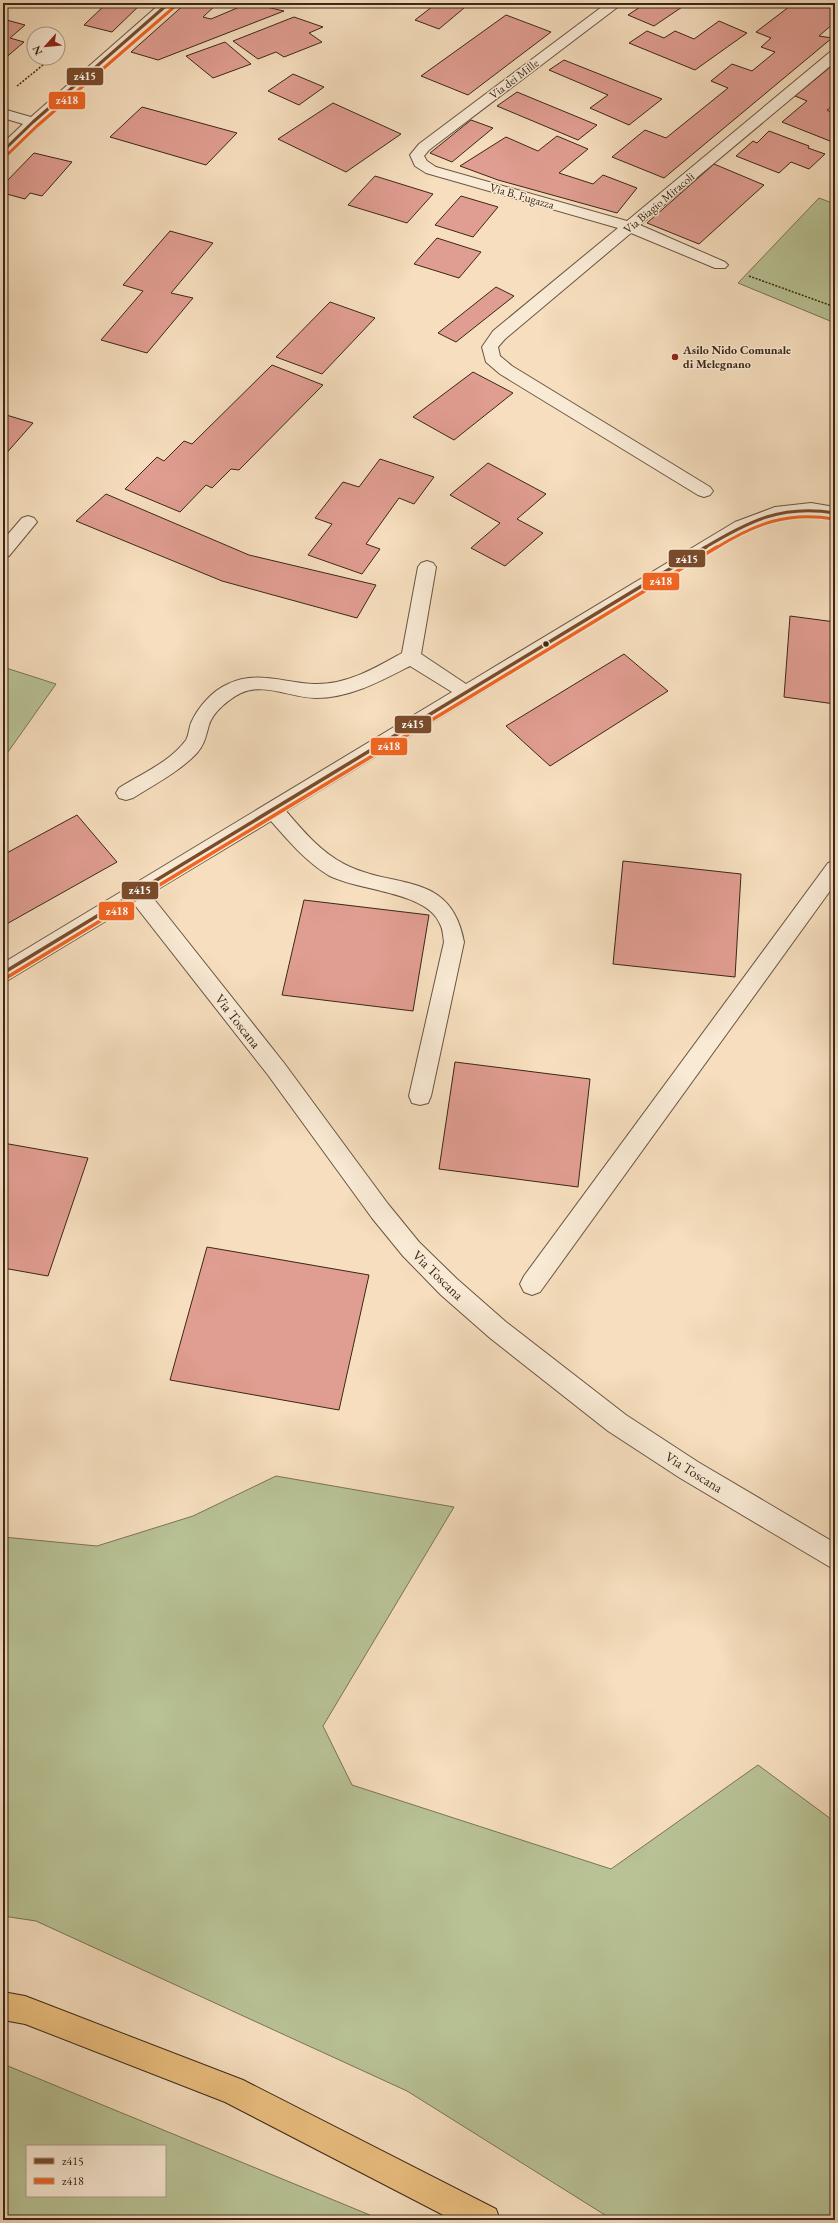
<svg xmlns="http://www.w3.org/2000/svg" width="838" height="2223" font-family="'EB Garamond',serif">
  <style>
    .green { fill: #b8c295; stroke: #7a7456; fill-rule: evenodd }
    .building { fill: #e09d91; stroke: #3b2717 }
    .lines { fill: none; stroke-linecap: round; stroke-linejoin: round }
    .minor-casing { stroke: #6a5541; stroke-width: 2 }
    .major-casing { stroke: #3b2717; stroke-width: 2 }
    .path { stroke: #3b2717; stroke-width: 1.5; stroke-dasharray: 2 1.5; stroke-linecap: butt }
    .minor { fill: #f9ead5; fill-rule: evenodd }
    .major { fill: #ebbf7f; fill-rule: evenodd }
    .bus-1-far1-casing { stroke: #f9ead5; stroke-width: 5 }
    .bus-1-casing { stroke: #f9ead5; stroke-width: 6 }
    .bus-2-far1-casing { stroke: #f9ead5; stroke-width: 5 }
    .bus-2-casing { stroke: #f9ead5; stroke-width: 6 }
    .bus-1-far1 { stroke: #7a4b2a; stroke-width: 3 }
    .bus-1 { stroke: #7a4b2a; stroke-width: 3.5 }
    .bus-2-far1 { stroke: #f26522; stroke-width: 3 }
    .bus-2 { stroke: #f26522; stroke-width: 3.5 }
    .poi-dot { fill: #8f2418; stroke: #f9ead5; stroke-width: 1.5 }
    .bus-dot { fill: #3b2717; stroke: #f9ead5; stroke-width: 1.5 }
    .labels { text-anchor: middle; stroke-width: 3; stroke-linejoin: round; paint-order: stroke }
    .far-street-label { font-size: 12px; fill: #3b2717; stroke: #f9ead5 }
    .far-poi-label { font-size: 12px; font-weight: bold; fill: #3b2717; stroke: #f9ead5; text-anchor: start }
    .street-label { font-size: 14px; fill: #3b2717; stroke: #f9ead5 }
    .line-badge { stroke: #f9ead5; stroke-width: 1.5 }
    .badge-label { font-size: 11px; text-anchor: middle; font-weight: bold; fill: #fff }
  </style>
  <rect width="100%" height="100%" fill="#f6debe"/>
  <filter id="stains"><feTurbulence type="fractalNoise" baseFrequency=".005" numOctaves="4"/><feColorMatrix values="0 0 0 0 .2 0 0 0 0 .09 0 0 0 0 .02 0 0 0 .5 -.17"/></filter>
  <radialGradient id="worn" r=".72"><stop offset=".6" stop-color="#630" stop-opacity="0"/><stop offset="1" stop-color="#630" stop-opacity=".3"/></radialGradient>
  <!-- green -->
  <g class="green">
    <path d="M 819,198 L 835,204 L 835,323 L 738,283 Z"/>
    <path d="M 3,667 L 56,684 L 3,759 Z"/>
    <path d="M 276,1476 L 454,1507 L 323,1726 L 352,1785 L 611,1869 L 758,1765 L 835,1822 L 835,2220 L 613,2220 L 407,2091 L 36,1921 L 3,1916 L 3,1537 L 97,1546 L 193,1516 Z"/>
    <path d="M 3,2064 L 382,2220 L 3,2220 ZM 27,2146 L 165,2146 L 165,2196 L 27,2196 Z"/>
  </g>
  <!-- building -->
  <g class="building">
    <path d="M 107,3 L 142,3 L 112,32 L 84,25 Z"/>
    <path d="M 186,3 L 218,3 L 203,17 L 211,19 L 249,3 L 284,11 L 158,60 L 131,52 Z"/>
    <path d="M 437,3 L 470,3 L 439,29 L 415,20 Z"/>
    <path d="M 646,3 L 688,3 L 654,26 L 628,15 Z"/>
    <path d="M 794,3 L 835,4 L 835,22 L 819,36 L 832,38 L 664,178 L 612,157 L 645,130 L 666,138 L 728,88 L 711,81 L 732,64 L 752,71 L 775,52 L 761,47 L 771,38 L 756,32 Z"/>
    <path d="M 506,15 L 551,32 L 468,95 L 421,76 Z"/>
    <path d="M 294,17 L 323,27 L 309,33 L 322,42 L 284,57 L 276,52 L 258,59 L 233,41 Z"/>
    <path d="M 3,19 L 25,25 L 10,38 L 24,42 L 3,60 Z"/>
    <path d="M 719,21 L 747,33 L 695,70 L 629,43 L 647,31 L 664,38 L 675,31 L 694,39 Z"/>
    <path d="M 225,42 L 251,64 L 213,78 L 186,56 Z"/>
    <path d="M 564,60 L 662,99 L 629,125 L 590,108 L 608,95 L 549,70 Z"/>
    <path d="M 834,64 L 835,104 L 827,110 L 835,114 L 835,143 L 782,122 L 807,101 L 795,96 Z"/>
    <path d="M 293,74 L 324,87 L 299,105 L 268,91 Z"/>
    <path d="M 517,92 L 597,125 L 578,140 L 497,106 Z"/>
    <path d="M 333,103 L 401,134 L 346,172 L 278,139 Z"/>
    <path d="M 142,107 L 237,133 L 206,165 L 110,137 Z"/>
    <path d="M 471,120 L 493,128 L 452,162 L 430,153 Z"/>
    <path d="M 769,131 L 809,146 L 808,148 L 825,154 L 809,169 L 791,162 L 779,173 L 736,156 L 753,141 L 757,143 Z"/>
    <path d="M 557,136 L 588,149 L 559,173 L 593,184 L 603,175 L 637,188 L 617,213 L 498,180 L 460,166 L 506,137 L 538,151 Z"/>
    <path d="M 34,153 L 72,162 L 42,196 L 30,193 L 25,199 L 3,193 L 3,185 Z"/>
    <path d="M 714,164 L 764,185 L 699,244 L 647,223 Z"/>
    <path d="M 375,176 L 433,194 L 407,223 L 348,205 Z"/>
    <path d="M 461,196 L 498,207 L 473,237 L 435,225 Z"/>
    <path d="M 170,231 L 213,243 L 171,293 L 193,298 L 147,353 L 101,340 L 143,291 L 123,285 Z"/>
    <path d="M 437,238 L 481,252 L 459,278 L 414,264 Z"/>
    <path d="M 496,287 L 514,296 L 456,342 L 438,333 Z"/>
    <path d="M 330,302 L 375,318 L 322,374 L 276,357 Z"/>
    <path d="M 272,365 L 323,385 L 239,470 L 231,469 L 212,488 L 206,485 L 180,512 L 125,489 L 157,457 L 164,461 L 184,441 L 192,444 Z"/>
    <path d="M 473,372 L 513,393 L 454,440 L 413,417 Z"/>
    <path d="M 3,414 L 33,423 L 3,457 Z"/>
    <path d="M 380,459 L 434,477 L 414,504 L 399,498 L 366,544 L 380,549 L 362,574 L 308,555 L 332,524 L 315,518 L 343,482 L 359,487 Z"/>
    <path d="M 488,463 L 546,494 L 517,519 L 543,533 L 505,566 L 471,548 L 500,523 L 450,495 Z"/>
    <path d="M 106,494 L 249,555 L 376,585 L 357,618 L 222,581 L 76,521 Z"/>
    <path d="M 790,616 L 835,622 L 835,704 L 784,697 Z"/>
    <path d="M 624,654 L 668,691 L 550,766 L 506,726 Z"/>
    <path d="M 77,815 L 117,862 L 3,926 L 3,855 Z"/>
    <path d="M 623,861 L 741,874 L 735,977 L 613,964 Z"/>
    <path d="M 304,900 L 429,915 L 413,1011 L 282,995 Z"/>
    <path d="M 455,1062 L 590,1079 L 578,1187 L 439,1169 Z"/>
    <path d="M 3,1143 L 88,1158 L 48,1276 L 3,1268 Z"/>
    <path d="M 207,1247 L 369,1275 L 339,1410 L 170,1380 Z"/>
  </g>
  <g class="lines">
    <!-- minor casing -->
    <g class="minor-casing">
      <g id="minor">
        <path d="M 161,3 L 176,3 L 8,154 L 3,155 L 3,143 L 23,124 L 3,118 L 3,109 L 31,117 Z"/>
        <path d="M 607,3 L 623,3 L 429,150 L 424,156 L 427,161 L 436,167 L 627,221 L 830,52 L 835,51 L 835,62 L 640,225 L 725,262 L 728,265 L 725,268 L 715,268 L 631,233 L 505,339 L 498,347 L 500,356 L 512,366 L 710,487 L 713,491 L 710,495 L 704,497 L 698,495 L 500,374 L 486,362 L 482,347 L 493,331 L 618,228 L 426,173 L 415,166 L 410,155 L 419,144 Z"/>
        <path d="M 811,503 L 835,507 L 835,519 C 803,512 776,517 747,530 L 286,811 C 303,831 321,852 344,864 C 394,890 451,870 464,942 L 431,1096 L 428,1103 L 420,1105 L 412,1103 L 409,1096 L 444,942 C 443,936 443,929 440,924 C 427,891 357,891 328,875 C 305,861 288,840 271,821 L 150,894 L 284,1063 L 388,1204 L 419,1242 L 457,1279 L 506,1322 L 626,1415 L 698,1462 L 835,1543 L 835,1570 L 680,1478 L 608,1431 L 490,1338 L 441,1295 L 403,1256 L 372,1218 L 268,1075 L 134,904 L 10,979 L 3,982 L 3,963 L 452,692 L 410,666 C 381,681 350,698 316,698 C 292,698 264,682 241,693 C 229,699 213,712 209,725 C 206,735 205,744 197,753 C 179,772 155,784 133,798 L 126,800 L 119,798 L 116,793 L 119,788 C 141,774 170,762 186,740 C 189,735 189,728 191,723 C 198,707 212,691 228,684 C 257,670 284,683 314,684 C 347,685 375,668 402,653 L 418,567 L 421,563 L 427,561 L 433,563 L 436,567 L 421,654 L 466,684 L 735,522 L 775,507 Z"/>
        <path d="M 28,516 L 34,518 L 37,522 L 9,556 L 3,558 L 3,540 L 22,518 Z"/>
        <path d="M 835,861 L 835,884 L 540,1292 L 532,1295 L 524,1292 L 520,1284 L 524,1276 L 828,863 Z"/>
      </g>
    </g>
    <!-- major casing -->
    <g class="major-casing">
      <path id="major" d="M 3,1992 L 25,1996 L 243,2080 L 496,2209 L 500,2220 L 453,2220 L 225,2102 L 25,2024 L 3,2020 Z"/>
    </g>
    <!-- path -->
    <g class="path">
      <path d="M 17,86 L 48,61"/>
      <path d="M 749,276 L 835,307"/>
    </g>
    <!-- minor -->
    <use href="#minor" class="minor"/>
    <!-- major -->
    <use href="#major" class="major"/>
    <!-- bus-1-far1 casing -->
    <g class="bus-1-far1-casing">
      <g id="bus-1-far1">
        <path d="M 3,151 L 33,122 L 169,3"/>
        <path d="M 704,548 C 749,521 782,504 835,513"/>
      </g>
    </g>
    <!-- bus-1 casing -->
    <g class="bus-1-casing">
      <path id="bus-1" d="M 3,973 L 706,547"/>
    </g>
    <!-- bus-2-far1 casing -->
    <g class="bus-2-far1-casing">
      <g id="bus-2-far1">
        <path d="M 7,155 L 37,126 L 173,8"/>
        <path d="M 716,548 C 755,524 787,511 834,519"/>
      </g>
    </g>
    <!-- bus-2 casing -->
    <g class="bus-2-casing">
      <path id="bus-2" d="M 6,978 L 717,547"/>
    </g>
    <!-- bus-1-far1 -->
    <use href="#bus-1-far1" class="bus-1-far1"/>
    <!-- bus-1 -->
    <use href="#bus-1" class="bus-1"/>
    <!-- bus-2-far1 -->
    <use href="#bus-2-far1" class="bus-2-far1"/>
    <!-- bus-2 -->
    <use href="#bus-2" class="bus-2"/>
  </g>
  <!-- markers -->
  <circle class="poi-dot" cx="675" cy="357" r="4"/>
  <circle class="bus-dot" cx="546" cy="644" r="3.5"/>
  <g class="labels">
    <!-- far-street labels -->
    <g class="far-street-label">
      <text transform="translate(514 79) rotate(-37)" y="4">Via dei Mille</text>
      <text transform="translate(522 196) rotate(16)" y="4">Via B. Fugazza</text>
      <text transform="translate(659 203) rotate(-40)" y="4">Via Biagio Miracoli</text>
    </g>
    <!-- far-poi labels -->
    <g class="far-poi-label">
      <text x="683" y="354">Asilo Nido Comunale<tspan x="683" dy="14">di Melegnano</tspan></text>
    </g>
    <!-- street labels -->
    <g class="street-label">
      <text transform="translate(238 1021) rotate(52)" y="5">Via Toscana</text>
      <text transform="translate(438 1275) rotate(44)" y="5">Via Toscana</text>
      <text transform="translate(694 1472) rotate(32)" y="5">Via Toscana</text>
    </g>
  </g>
  <g class="line-badge">
    <rect x="66" y="67" width="38" height="19" rx="4" fill="#7a4b2a"/>
    <rect x="48" y="91" width="38" height="19" rx="4" fill="#f26522"/>
    <rect x="668" y="549" width="38" height="19" rx="4" fill="#7a4b2a"/>
    <rect x="642" y="572" width="38" height="19" rx="4" fill="#f26522"/>
    <rect x="394" y="715" width="38" height="19" rx="4" fill="#7a4b2a"/>
    <rect x="370" y="737" width="38" height="19" rx="4" fill="#f26522"/>
    <rect x="121" y="881" width="38" height="19" rx="4" fill="#7a4b2a"/>
    <rect x="98" y="901" width="37" height="20" rx="4" fill="#f26522"/>
  </g>
  <g class="badge-label">
    <text x="85" y="80">z415</text>
    <text x="67" y="104">z418</text>
    <text x="687" y="563">z415</text>
    <text x="661" y="585">z418</text>
    <text x="413" y="728">z415</text>
    <text x="389" y="750">z418</text>
    <text x="140" y="894">z415</text>
    <text x="117" y="915">z418</text>
  </g>
  <!-- margin -->
  <rect width="838" height="2223" fill="none" stroke="#f6debe" stroke-width="16"/>
  <rect x="4" y="4" width="830" height="2215" fill="none" stroke="#3b2717" stroke-width="2"/>
  <rect x="8" y="8" width="822" height="2207" fill="none" stroke="#3b2717"/>
  <!-- legend -->
  <rect x="26" y="2145" width="140" height="52" fill="#f9ead5" stroke="#ad9c89"/>
  <rect x="34" y="2158" width="20" height="6" fill="#7a4b2a" stroke="#ad9c89"/>
  <text x="62" y="2165" font-size="12" fill="#3b2717">z415</text>
  <rect x="34" y="2178" width="20" height="6" fill="#f26522" stroke="#ad9c89"/>
  <text x="62" y="2185" font-size="12" fill="#3b2717">z418</text>
  <!-- north arrow -->
  <g transform="translate(46 46) rotate(243)"><circle r="19" fill="#f9ead5" stroke="#ad9c89"/>
  <path d="M0-3L7 15L0 10L-7 15Z" fill="#8f2418"/>
  <text y="-6" font-size="11" font-weight="bold" text-anchor="middle" fill="#3b2717">N</text>
  </g>
  <rect width="100%" height="100%" filter="url(#stains)"/>
  <rect width="100%" height="100%" fill="url(#worn)"/>
</svg>
